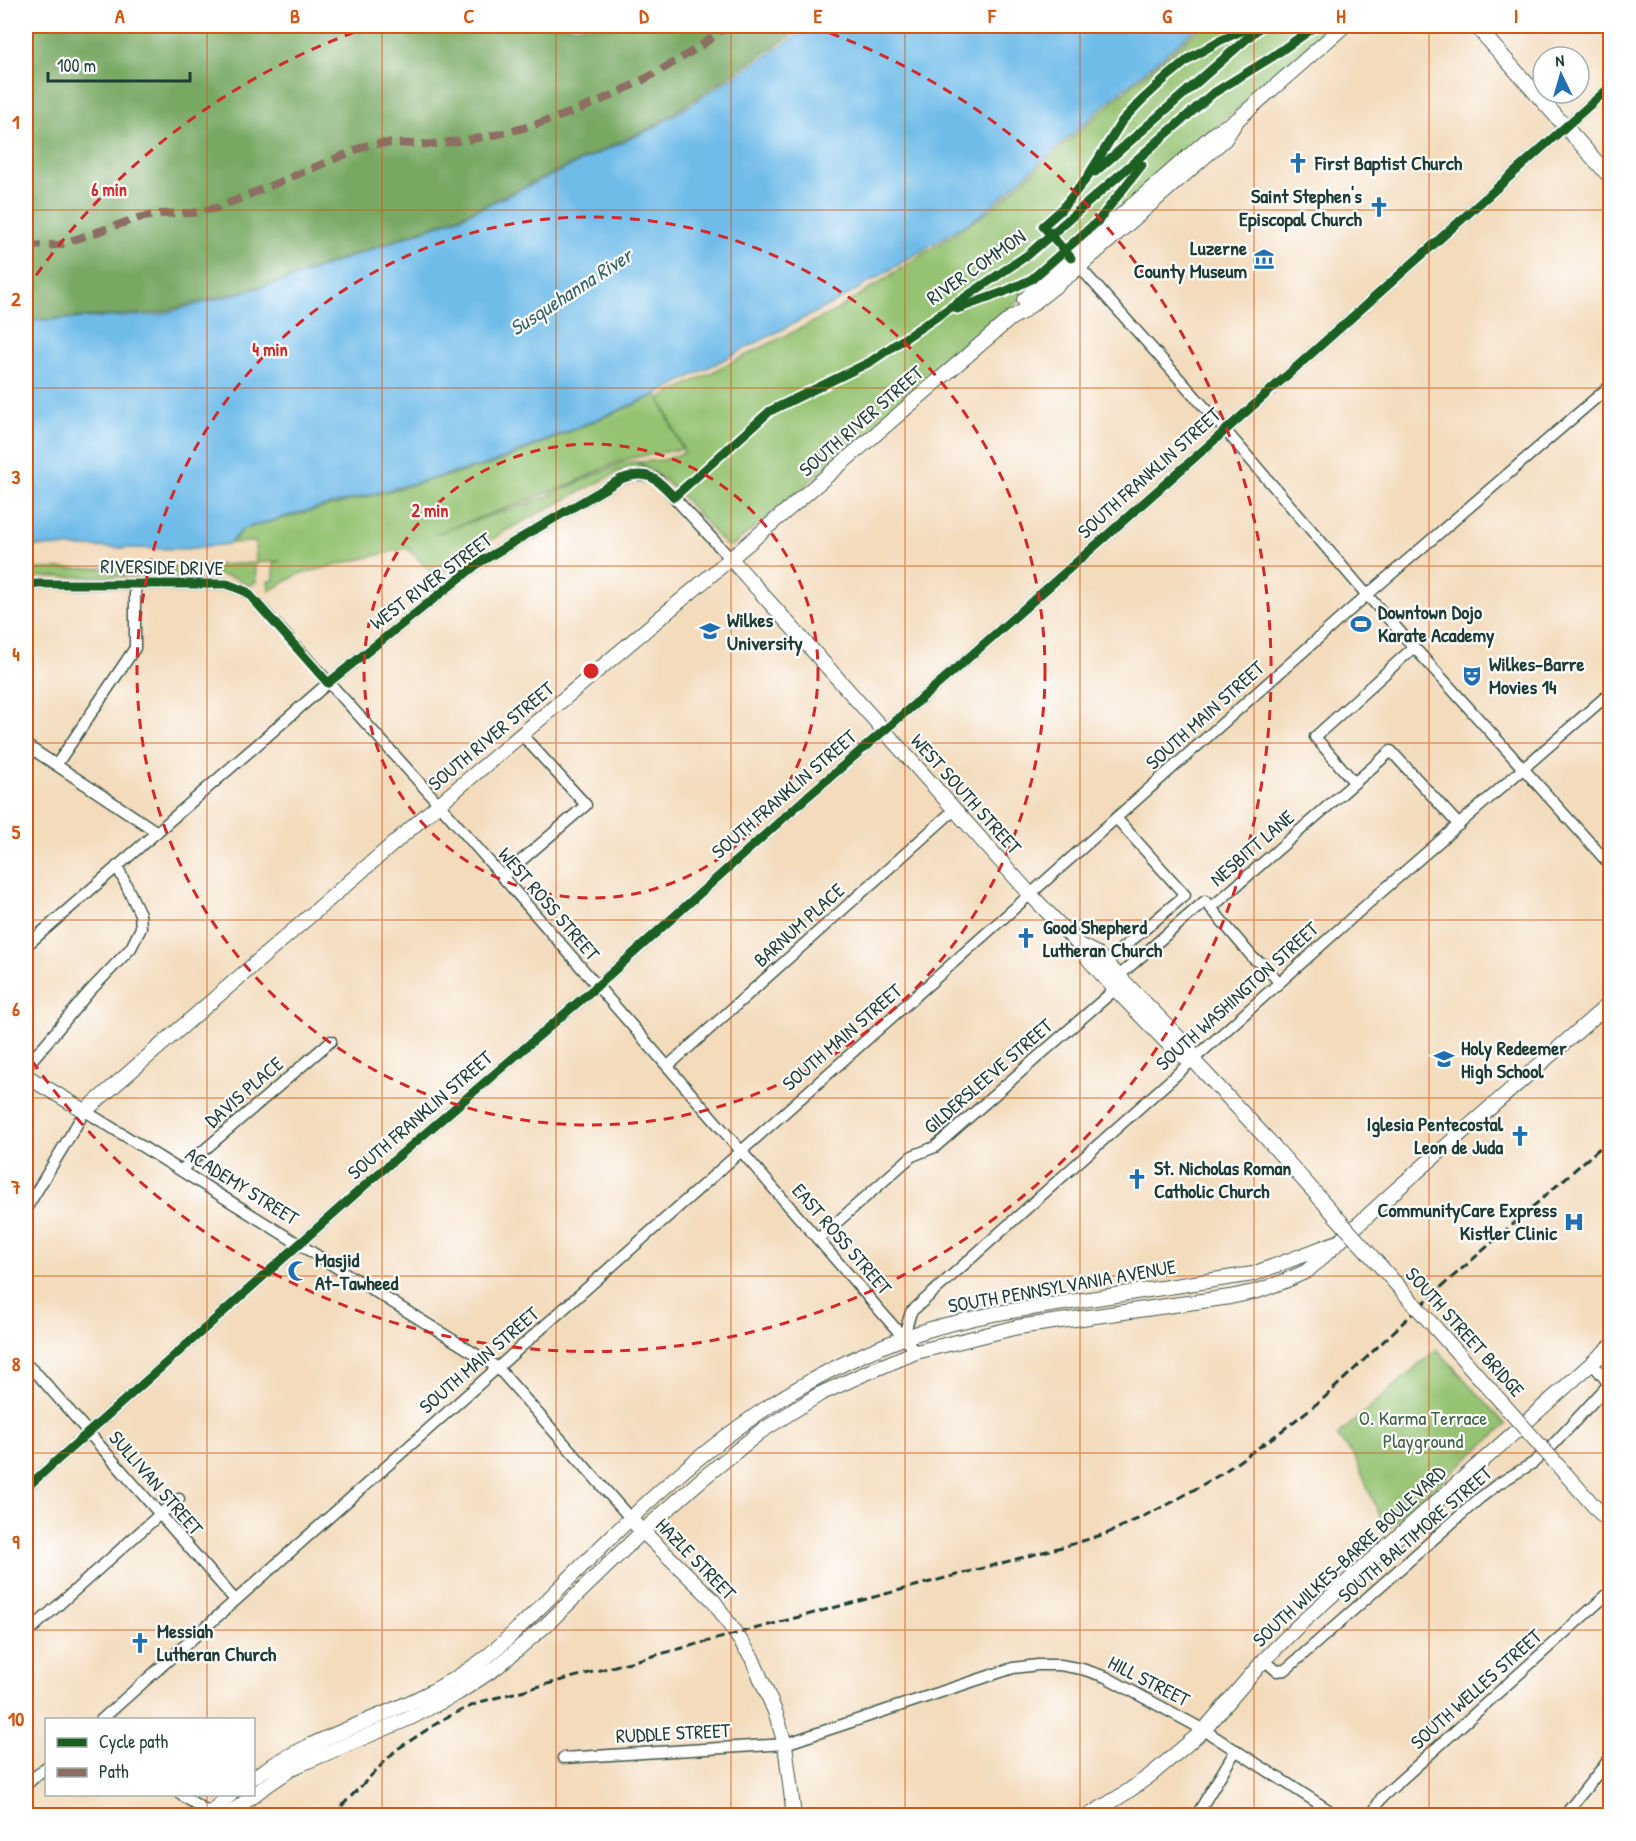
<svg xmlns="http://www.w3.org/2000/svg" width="1636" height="1841" font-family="'Patrick Hand',sans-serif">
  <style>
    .green { fill: #95c372; stroke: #5a8053; stroke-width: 1.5 }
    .forest { fill: #78a964; stroke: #4c734c; stroke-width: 1.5 }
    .water { fill: #6fbce9; stroke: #477c8e; stroke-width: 1.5 }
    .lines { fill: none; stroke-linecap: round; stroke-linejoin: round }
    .minor-casing { stroke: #3f5548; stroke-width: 13 }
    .major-casing { stroke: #3f5548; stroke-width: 16 }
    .minor { stroke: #fff; stroke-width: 10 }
    .major { stroke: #fff; stroke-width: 14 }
    .rail { stroke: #1f3d34; stroke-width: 3; stroke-dasharray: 9 4.5; stroke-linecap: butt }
    .major-bridge-casing { stroke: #3f5548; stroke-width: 16; stroke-linecap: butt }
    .major-bridge { stroke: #fff; stroke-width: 14 }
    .quiet { stroke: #8d6e63; stroke-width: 8; stroke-dasharray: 15 8; stroke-linecap: butt }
    .cycleway-casing { stroke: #fff; stroke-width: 13 }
    .cycleway { stroke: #1b5e20; stroke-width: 9 }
    .grid { fill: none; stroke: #d45610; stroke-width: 1.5; stroke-opacity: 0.55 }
    .ring { fill: none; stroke: #d62828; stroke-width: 3; stroke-dasharray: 10 8 }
    .labels { text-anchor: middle; stroke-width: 4.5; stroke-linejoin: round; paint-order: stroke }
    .poi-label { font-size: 20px; font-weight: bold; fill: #1f3d34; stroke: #fff; text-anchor: start }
    .street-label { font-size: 20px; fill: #1f3d34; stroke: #fff }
    .park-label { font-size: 20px; fill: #426547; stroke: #fff }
    .water-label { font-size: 21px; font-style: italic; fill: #37636a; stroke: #fff }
    .centre { fill: #d62828; stroke: #fff; stroke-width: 3 }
    .ring-label { font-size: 18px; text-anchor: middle; font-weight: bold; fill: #d62828; stroke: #fff; stroke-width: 4.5; stroke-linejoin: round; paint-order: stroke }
    .neatline { fill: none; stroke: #d45610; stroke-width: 2 }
    .grid-label { font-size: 20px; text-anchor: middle; font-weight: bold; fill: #d45610 }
  </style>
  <rect width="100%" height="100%" fill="#fff"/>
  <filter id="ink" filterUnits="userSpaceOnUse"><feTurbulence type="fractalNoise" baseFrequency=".0167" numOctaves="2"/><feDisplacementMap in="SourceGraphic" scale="12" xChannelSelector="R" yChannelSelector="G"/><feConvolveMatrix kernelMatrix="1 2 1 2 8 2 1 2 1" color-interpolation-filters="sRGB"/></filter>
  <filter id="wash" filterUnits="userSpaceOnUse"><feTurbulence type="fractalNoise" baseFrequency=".008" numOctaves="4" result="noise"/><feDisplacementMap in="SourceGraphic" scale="24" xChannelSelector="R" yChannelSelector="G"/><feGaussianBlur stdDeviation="1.35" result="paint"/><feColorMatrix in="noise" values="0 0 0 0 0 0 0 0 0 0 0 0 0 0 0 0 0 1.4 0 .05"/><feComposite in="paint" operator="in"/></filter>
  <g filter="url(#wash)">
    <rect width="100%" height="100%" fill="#f3dbbc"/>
    <!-- green -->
    <g class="green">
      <path d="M 1203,26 L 1331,26 L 860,440 L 732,546 L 725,545 C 698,515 675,482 638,462 L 663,460 L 684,453 L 682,446 L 660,398 L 837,310 L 988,212 L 1134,83 Z"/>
      <path d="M 657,395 L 682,449 L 621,460 L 569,485 L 435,534 L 546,497 L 623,462 L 636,462 L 647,469 L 630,468 L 620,471 L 505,531 L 436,577 L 407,548 L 299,574 L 269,591 L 268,581 L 274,580 L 273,562 L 280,561 L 256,563 L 255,542 L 232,543 L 243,529 L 493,464 Z"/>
      <path d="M 255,563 L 256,582 L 249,586 C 236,575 219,574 203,575 L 204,566 Z"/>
      <path d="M 190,567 L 189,576 L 26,577 L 26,569 Z"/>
      <path d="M 1437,1349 L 1506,1425 L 1386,1530 L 1354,1456 L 1337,1436 Z"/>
    </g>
    <!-- forest -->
    <path class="forest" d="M 26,26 L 806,26 L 654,126 L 460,216 L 281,281 L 157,313 L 26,320 Z"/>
    <!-- water -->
    <path class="water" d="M 812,26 L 1199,26 L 1121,91 L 981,215 L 843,298 L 657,394 L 492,463 L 298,513 L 243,529 L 228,544 L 185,549 L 26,546 L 26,321 L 158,315 L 282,282 L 462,217 L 656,127 Z"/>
  </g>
  <g filter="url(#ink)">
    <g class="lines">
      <!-- minor casing -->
      <g class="minor-casing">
        <g id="minor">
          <path d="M 1075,262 L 1225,430 L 1367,595 L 1610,865"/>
          <path d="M 26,584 L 227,584 L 247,592 L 439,804 L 916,1352"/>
          <path d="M 26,745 L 157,832"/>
          <path d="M 57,764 L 135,648 L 135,584"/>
          <path d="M 1354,782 L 1315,737 L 1414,647"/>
          <path d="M 502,877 L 586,805 L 522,735"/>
          <path d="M 1211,908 L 1254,959 L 1262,963 L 1279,982"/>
          <path d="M 26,946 L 328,683 L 480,562 L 621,479 C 635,474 644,474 657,479 L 730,558"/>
          <path d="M 1106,962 L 1185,895 L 1116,818"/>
          <path d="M 1113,981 L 1205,901 L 1211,908 L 1391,751 L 1459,825"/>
          <path d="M 668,1066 L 954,810"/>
          <path d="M 26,1067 L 89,992 L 131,948 L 141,928 L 140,914 L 117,866"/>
          <path d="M 181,1170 L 331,1041"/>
          <path d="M 26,1209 L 85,1111 L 498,1368 L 630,1518"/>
          <path d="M 818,1239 L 912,1156 L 935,1147 L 1120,985"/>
          <path d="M 903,1338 L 911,1312 L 1364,907 L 1610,693"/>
          <path d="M 1592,1363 L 1609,1384"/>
          <path d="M 26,1364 L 39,1376 L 235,1600"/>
          <path d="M 26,1488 L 371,1180 L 597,986 L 808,796 L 966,660 L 1218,437 L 1610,87"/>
          <path d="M 26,1634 L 159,1515 L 179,1499"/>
          <path d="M 1264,1660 L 1277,1671 L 1285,1670 L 1290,1666 L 1480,1498 L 1498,1484 L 1533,1463 L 1552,1446 L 1610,1383"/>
          <path d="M 101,1720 L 1367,595 L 1610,386"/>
          <path d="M 563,1758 L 785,1744 L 1013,1668 L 1038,1665 L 1060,1665 L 1082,1669 L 1106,1677 L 1204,1730 L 1338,1816"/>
          <path d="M 26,1785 L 46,1767"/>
          <path d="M 180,1794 L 214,1816"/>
          <path d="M 1196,1816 L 1236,1750"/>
          <path d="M 1371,1816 L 1382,1797 L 1610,1592"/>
          <path d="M 1564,1816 L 1610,1758"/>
        </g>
      </g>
      <!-- major casing -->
      <g class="major-casing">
        <g id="major">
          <path d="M 1476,26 L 1610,177"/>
          <path d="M 1024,300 L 1215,133 L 1238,119 L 1344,26"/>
          <path d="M 730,558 L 1030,894 L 1079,945 L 1089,960 L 1115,989 L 1178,1054 L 1193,1060 L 1268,1140"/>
          <path d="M 1081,946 L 1097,954 L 1190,1049 L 1193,1060"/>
          <path d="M 26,1076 L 85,1111 L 439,804 L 736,554 L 1011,318 L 1022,312 L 1072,273 L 1225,139 L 1238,119"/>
          <path d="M 636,1525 L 713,1600 L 752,1658 L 776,1714 L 785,1744 L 794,1816"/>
          <path d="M 254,1777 C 324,1729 411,1713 480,1662 C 498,1649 514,1632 530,1617 C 564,1584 597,1550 631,1518 C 712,1441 796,1378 901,1339 C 932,1327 966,1320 998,1313 L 1253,1274 L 1335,1243"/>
          <path d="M 207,1816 L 231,1794"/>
          <path d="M 227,1816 L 259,1791 L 294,1767 L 410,1718 L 458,1693 L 497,1667 L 546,1625 L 642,1532 L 702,1479 L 760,1432 L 820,1394 L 866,1373 L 916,1352 L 1018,1327 L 1230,1297 L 1258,1291 L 1285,1281 L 1307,1271 L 1396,1190 L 1610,1003"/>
          <path d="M 1088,1816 L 1127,1792 L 1152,1774 L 1204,1730 L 1264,1660 L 1301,1623 L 1610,1347"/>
        </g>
      </g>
      <!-- minor -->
      <use href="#minor" class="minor"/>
      <!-- major -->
      <use href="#major" class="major"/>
      <!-- rail -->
      <path class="rail" d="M 332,1816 L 396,1750 L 445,1718 L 480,1702 L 1073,1544 L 1108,1533 L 1169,1504 L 1221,1474 L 1279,1433 L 1324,1398 L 1432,1295 L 1610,1139"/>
      <!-- major-bridge casing -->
      <g class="major-bridge-casing">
        <path id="major-bridge" d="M 1268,1140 L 1610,1524"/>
      </g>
      <!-- major-bridge -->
      <use href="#major-bridge" class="major-bridge"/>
      <!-- quiet -->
      <path class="quiet" d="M 26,246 L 59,245 L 138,218 L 161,214 L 192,213 L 217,208 L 368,145 C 390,141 410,145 432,144 C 441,143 451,142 460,141 C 532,131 603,104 666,67 C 689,53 706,44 726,26"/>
      <!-- cycleway casing -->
      <g class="cycleway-casing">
        <g id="cycleway">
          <path d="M 1095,172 L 1260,27"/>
          <path d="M 1071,258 L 1043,226 L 1060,211 L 1086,179 L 1122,121 L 1141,101 L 1167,77 L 1190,58 L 1219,41 L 1253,26"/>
          <path d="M 957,309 L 1004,292 L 1032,279 L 1098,221 L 1142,165"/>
          <path d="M 26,584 L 227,584 L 247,592 L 328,683 L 480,562 L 621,479 C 648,469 656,478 674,497 L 770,411 L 870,362 L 1029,254 L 1212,94 L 1272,57 L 1316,26"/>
          <path d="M 26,1488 L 371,1180 L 597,986 L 808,796 L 966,660 L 1218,437 L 1610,87"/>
        </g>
      </g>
      <!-- cycleway -->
      <use href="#cycleway" class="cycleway"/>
    </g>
  </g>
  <!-- grid -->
  <path class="grid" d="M 207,26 L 207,1720M 382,26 L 382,1816M 556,26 L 556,1816M 731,26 L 731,1816M 905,26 L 905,1816M 1080,26 L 1080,1816M 1254,26 L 1254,1816M 1429,26 L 1429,1816M 26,210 L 1610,210M 26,388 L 1610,388M 26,566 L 1610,566M 26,743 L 1610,743M 26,920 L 1610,920M 26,1098 L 1610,1098M 26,1276 L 1610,1276M 26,1453 L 1610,1453M 26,1630 L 1610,1630M 207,1794 L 207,1816"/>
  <!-- distance rings -->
  <g class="ring">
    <circle cx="591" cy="671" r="227"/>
    <circle cx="591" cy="671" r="454"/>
    <path d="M26 290A681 681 0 0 1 369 27M813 27A681 681 0 1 1 26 1052"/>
  </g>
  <!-- icons -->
  <defs>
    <g id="church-bare" transform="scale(1.62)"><path d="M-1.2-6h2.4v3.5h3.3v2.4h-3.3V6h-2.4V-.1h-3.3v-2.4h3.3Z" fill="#1f6fb2" stroke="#fff" stroke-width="2.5" paint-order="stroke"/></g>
    <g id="museum-bare" transform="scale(1.62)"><path d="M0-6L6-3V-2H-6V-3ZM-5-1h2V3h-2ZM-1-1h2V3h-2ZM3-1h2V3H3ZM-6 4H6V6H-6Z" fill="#1f6fb2" stroke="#fff" stroke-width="2.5" paint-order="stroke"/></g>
    <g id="stadium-bare" transform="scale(1.62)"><path d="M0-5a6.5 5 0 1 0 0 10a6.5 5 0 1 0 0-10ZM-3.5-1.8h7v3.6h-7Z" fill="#1f6fb2" stroke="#fff" stroke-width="2.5" paint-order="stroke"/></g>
    <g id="university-bare" transform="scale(1.62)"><path d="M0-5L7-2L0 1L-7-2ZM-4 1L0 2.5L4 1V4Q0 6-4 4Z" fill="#1f6fb2" stroke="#fff" stroke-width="2.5" paint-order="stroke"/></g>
    <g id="theatre-bare" transform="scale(1.62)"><path d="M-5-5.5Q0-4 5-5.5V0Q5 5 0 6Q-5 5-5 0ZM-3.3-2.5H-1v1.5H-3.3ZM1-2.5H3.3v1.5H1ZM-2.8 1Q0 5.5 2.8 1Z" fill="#1f6fb2" stroke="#fff" stroke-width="2.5" paint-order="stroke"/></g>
    <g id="school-bare" transform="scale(1.62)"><path d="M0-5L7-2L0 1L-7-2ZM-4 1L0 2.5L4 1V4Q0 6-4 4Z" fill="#1f6fb2" stroke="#fff" stroke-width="2.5" paint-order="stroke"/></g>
    <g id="hospital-bare" transform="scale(1.62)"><path d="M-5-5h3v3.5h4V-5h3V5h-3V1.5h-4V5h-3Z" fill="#1f6fb2" stroke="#fff" stroke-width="2.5" paint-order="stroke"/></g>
    <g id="mosque-bare" transform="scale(1.62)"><path d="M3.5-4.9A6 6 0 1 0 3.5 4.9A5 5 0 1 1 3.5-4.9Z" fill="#1f6fb2" stroke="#fff" stroke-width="2.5" paint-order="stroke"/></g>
  </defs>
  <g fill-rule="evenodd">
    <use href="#church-bare" x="1298" y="163"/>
    <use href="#church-bare" x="1379" y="207"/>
    <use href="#museum-bare" x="1264" y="259"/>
    <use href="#stadium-bare" x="1361" y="624"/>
    <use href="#university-bare" x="710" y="631"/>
    <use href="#theatre-bare" x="1472" y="676"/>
    <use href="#church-bare" x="1026" y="938"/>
    <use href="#school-bare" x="1444" y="1059"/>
    <use href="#church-bare" x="1520" y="1136"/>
    <use href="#church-bare" x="1137" y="1179"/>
    <use href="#hospital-bare" x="1574" y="1222"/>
    <use href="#mosque-bare" x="298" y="1271"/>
    <use href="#church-bare" x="140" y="1643"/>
  </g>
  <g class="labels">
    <!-- poi labels -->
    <g class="poi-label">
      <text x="1315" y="170">First Baptist Church</text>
      <text x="1362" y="203" text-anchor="end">Saint Stephen's<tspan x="1362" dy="23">Episcopal Church</tspan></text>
      <text x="1247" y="255" text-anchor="end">Luzerne<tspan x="1247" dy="23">County Museum</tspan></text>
      <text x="1378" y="619">Downtown Dojo<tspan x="1378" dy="23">Karate Academy</tspan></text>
      <text x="727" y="627">Wilkes<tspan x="727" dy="23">University</tspan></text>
      <text x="1489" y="671">Wilkes-Barre<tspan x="1489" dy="23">Movies 14</tspan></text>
      <text x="1043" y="934">Good Shepherd<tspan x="1043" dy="23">Lutheran Church</tspan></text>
      <text x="1461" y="1055">Holy Redeemer<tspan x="1461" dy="23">High School</tspan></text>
      <text x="1503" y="1131" text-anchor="end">Iglesia Pentecostal<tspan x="1503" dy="23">Leon de Juda</tspan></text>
      <text x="1154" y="1175">St. Nicholas Roman<tspan x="1154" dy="23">Catholic Church</tspan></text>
      <text x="1557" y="1217" text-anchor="end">CommunityCare Express<tspan x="1557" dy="23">Kistler Clinic</tspan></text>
      <text x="315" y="1267">Masjid<tspan x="315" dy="23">At-Tawheed</tspan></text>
      <text x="157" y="1638">Messiah<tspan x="157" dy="23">Lutheran Church</tspan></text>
    </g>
    <!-- street labels -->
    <g class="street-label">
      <text transform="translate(976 267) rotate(-35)" y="7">RIVER COMMON</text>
      <text transform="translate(861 421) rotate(-41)" y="7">SOUTH RIVER STREET</text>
      <text transform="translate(1149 473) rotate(-42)" y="7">SOUTH FRANKLIN STREET</text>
      <text transform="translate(162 567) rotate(1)" y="7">RIVERSIDE DRIVE</text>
      <text transform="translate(431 581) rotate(-37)" y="7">WEST RIVER STREET</text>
      <text transform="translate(1205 715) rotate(-42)" y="7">SOUTH MAIN STREET</text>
      <text transform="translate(491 736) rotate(-40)" y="7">SOUTH RIVER STREET</text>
      <text transform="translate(784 794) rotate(-41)" y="7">SOUTH FRANKLIN STREET</text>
      <text transform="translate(966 794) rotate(48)" y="7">WEST SOUTH STREET</text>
      <text transform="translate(1252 848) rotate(-41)" y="7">NESBITT LANE</text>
      <text transform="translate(549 904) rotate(49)" y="7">WEST ROSS STREET</text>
      <text transform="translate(799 925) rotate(-42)" y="7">BARNUM PLACE</text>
      <text transform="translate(1237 996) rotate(-42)" y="7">SOUTH WASHINGTON STREET</text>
      <text transform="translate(842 1037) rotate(-41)" y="7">SOUTH MAIN STREET</text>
      <text transform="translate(988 1076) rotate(-41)" y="7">GILDERSLEEVE STREET</text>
      <text transform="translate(244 1092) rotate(-41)" y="7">DAVIS PLACE</text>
      <text transform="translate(420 1115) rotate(-41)" y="7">SOUTH FRANKLIN STREET</text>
      <text transform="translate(242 1186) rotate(32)" y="7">ACADEMY STREET</text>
      <text transform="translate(842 1239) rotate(49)" y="7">EAST ROSS STREET</text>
      <text transform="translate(1062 1286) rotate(-10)" y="7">SOUTH PENNSYLVANIA AVENUE</text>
      <text transform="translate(1465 1332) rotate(48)" y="7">SOUTH STREET BRIDGE</text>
      <text transform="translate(479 1360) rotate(-41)" y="7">SOUTH MAIN STREET</text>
      <text transform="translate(156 1483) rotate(49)" y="7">SULLIVAN STREET</text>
      <text transform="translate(1415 1534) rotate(-41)" y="7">SOUTH BALTIMORE STREET</text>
      <text transform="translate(1349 1556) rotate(-43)" y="7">SOUTH WILKES-BARRE BOULEVARD</text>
      <text transform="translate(696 1559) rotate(46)" y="7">HAZLE STREET</text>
      <text transform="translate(1149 1681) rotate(27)" y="7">HILL STREET</text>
      <text transform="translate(1476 1689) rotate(-42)" y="7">SOUTH WELLES STREET</text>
      <text transform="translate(673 1733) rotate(-3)" y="7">RUDDLE STREET</text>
    </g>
    <!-- park labels -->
    <g class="park-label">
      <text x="1423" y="1425">O. Karma Terrace<tspan x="1423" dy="23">Playground</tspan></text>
    </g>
    <!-- water labels -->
    <g class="water-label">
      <text transform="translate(571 292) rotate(-33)" y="7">Susquehanna River</text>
    </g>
  </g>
  <circle cx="591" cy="671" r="9" class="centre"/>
  <g class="ring-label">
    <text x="109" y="196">6 min</text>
    <text x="270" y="356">4 min</text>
    <text x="430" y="517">2 min</text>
  </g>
  <!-- margin -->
  <rect width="1636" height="1841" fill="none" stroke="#fff" stroke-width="66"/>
  <!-- legend -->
  <rect x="45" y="1718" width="210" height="78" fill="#ffffff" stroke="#a5b1ae" stroke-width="1.5"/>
  <rect x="57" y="1738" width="30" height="9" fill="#1b5e20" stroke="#a5b1ae" stroke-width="1.5"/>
  <text x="99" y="1748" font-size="18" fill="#1f3d34">Cycle path</text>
  <rect x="57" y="1768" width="30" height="9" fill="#8d6e63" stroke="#a5b1ae" stroke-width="1.5"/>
  <text x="99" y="1778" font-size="18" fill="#1f3d34">Path</text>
  <!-- north arrow -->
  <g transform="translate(1561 75) rotate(355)"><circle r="28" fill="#ffffff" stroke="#a5b1ae" stroke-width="1.5"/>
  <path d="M0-4.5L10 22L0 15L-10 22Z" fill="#1f6fb2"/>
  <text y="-9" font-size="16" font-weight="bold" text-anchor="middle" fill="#1f3d34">N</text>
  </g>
  <!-- scale -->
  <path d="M48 72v9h142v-9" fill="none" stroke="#1f3d34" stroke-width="3"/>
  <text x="57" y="72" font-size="18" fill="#1f3d34" stroke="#ffffff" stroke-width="4.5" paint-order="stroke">100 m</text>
  <rect x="33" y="33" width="1570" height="1775" class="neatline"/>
  <g class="grid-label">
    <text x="120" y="23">A</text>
    <text x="295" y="23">B</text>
    <text x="469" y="23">C</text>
    <text x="644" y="23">D</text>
    <text x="818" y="23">E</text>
    <text x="992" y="23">F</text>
    <text x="1167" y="23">G</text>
    <text x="1341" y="23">H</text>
    <text x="1516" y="23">I</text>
    <text x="16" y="129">1</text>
    <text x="16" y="306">2</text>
    <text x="16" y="484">3</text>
    <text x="16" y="661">4</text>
    <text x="16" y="839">5</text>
    <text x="16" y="1016">6</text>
    <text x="16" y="1194">7</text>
    <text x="16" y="1371">8</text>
    <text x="16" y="1549">9</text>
    <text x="16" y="1726">10</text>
  </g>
</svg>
